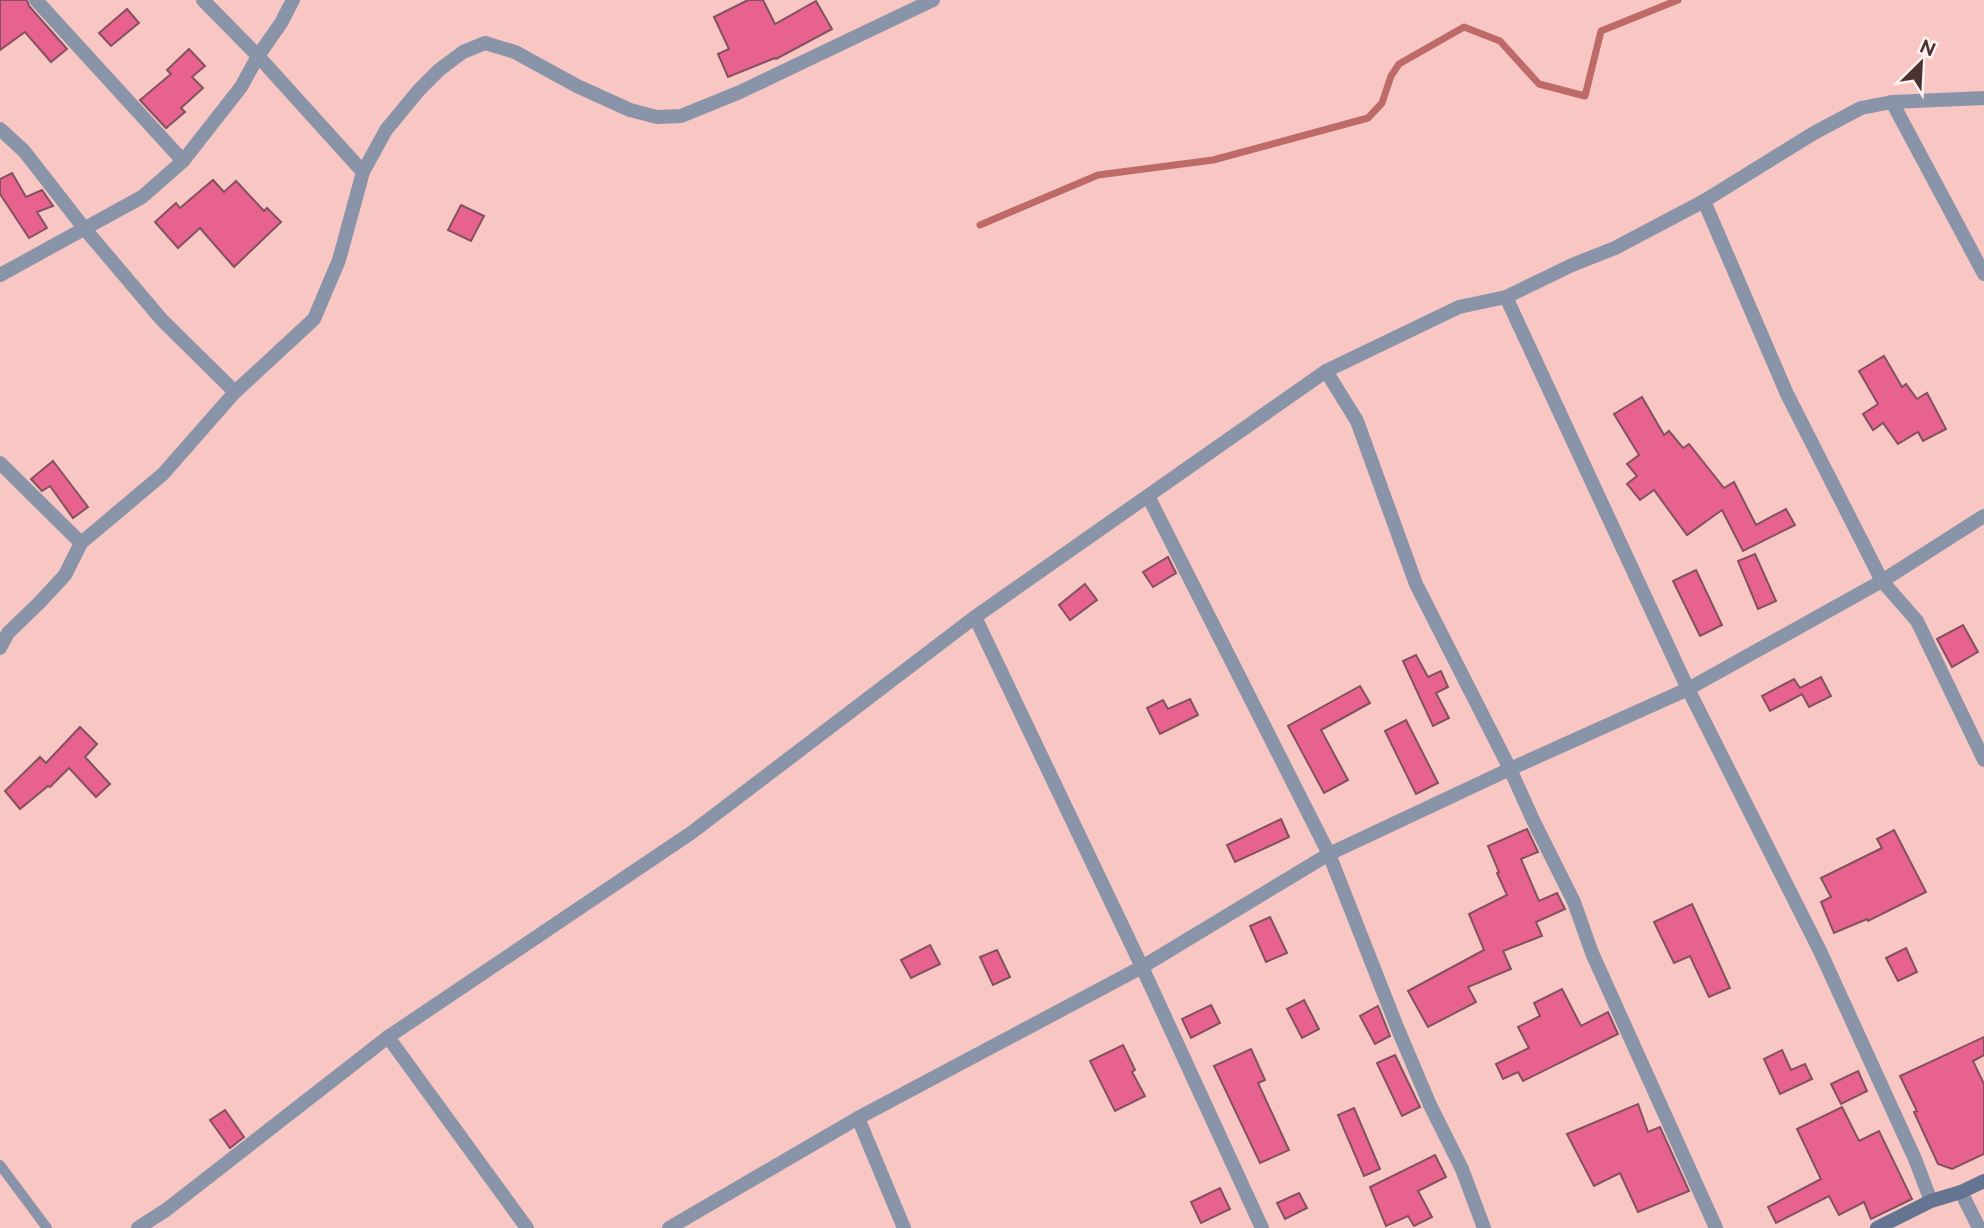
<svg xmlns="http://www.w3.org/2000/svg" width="1984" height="1228" font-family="Raleway,sans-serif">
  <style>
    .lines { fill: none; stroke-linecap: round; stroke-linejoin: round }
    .stream { stroke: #be6a69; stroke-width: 7 }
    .building { fill: #e7628e; stroke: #84515f; stroke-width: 2 }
    .lane { stroke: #8994a8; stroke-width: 10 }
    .street { stroke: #8994a8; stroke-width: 14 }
    .secondary { stroke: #657591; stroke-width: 14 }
  </style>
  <rect width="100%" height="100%" fill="#f8c7c4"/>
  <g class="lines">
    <!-- stream -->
    <path class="stream" d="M 980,225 L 1098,175 L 1213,160 L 1368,118 L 1382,103 L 1391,76 L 1399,64 L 1464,27 L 1500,41 L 1539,84 L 1585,96 L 1601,31 L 1678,0"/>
  </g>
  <!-- building -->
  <g class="building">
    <path d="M 0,0 L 27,0 L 29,6 L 67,49 L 51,62 L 25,32 L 0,50 Z"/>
    <path d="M 748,0 L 763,0 L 775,24 L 816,1 L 832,29 L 776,59 L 775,58 L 728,77 L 718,54 L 729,49 L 714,17 Z"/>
    <path d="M 127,9 L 139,23 L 111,46 L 99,33 Z"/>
    <path d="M 189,49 L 205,66 L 192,77 L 203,88 L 181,108 L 185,112 L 166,128 L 140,100 L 171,74 L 167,70 Z"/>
    <path d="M 12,173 L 26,197 L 42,190 L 53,206 L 37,212 L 47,228 L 29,238 L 0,194 L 0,179 Z"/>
    <path d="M 213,180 L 224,192 L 236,181 L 264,211 L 267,208 L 281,222 L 234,267 L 200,228 L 178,248 L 155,222 L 176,203 L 180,208 Z"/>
    <path d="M 461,205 L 484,216 L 471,241 L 448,230 Z"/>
    <path d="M 1884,356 L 1902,387 L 1906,384 L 1917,399 L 1927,393 L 1946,429 L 1923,441 L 1918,432 L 1898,444 L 1883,423 L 1873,430 L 1863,414 L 1878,404 L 1859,371 Z"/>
    <path d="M 1642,397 L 1664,435 L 1669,431 L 1683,448 L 1689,444 L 1724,488 L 1734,482 L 1756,525 L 1786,509 L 1795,525 L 1743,551 L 1722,510 L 1687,535 L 1654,490 L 1640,500 L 1627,484 L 1637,476 L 1627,464 L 1639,455 L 1614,414 Z"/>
    <path d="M 53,461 L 88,507 L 73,518 L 50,486 L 42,491 L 31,479 Z"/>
    <path d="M 1755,554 L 1776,601 L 1758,609 L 1738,561 Z"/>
    <path d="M 1168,557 L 1176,573 L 1153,587 L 1143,572 Z"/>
    <path d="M 1696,570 L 1722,625 L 1700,636 L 1673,581 Z"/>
    <path d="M 1085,584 L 1097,600 L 1070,620 L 1059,605 Z"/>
    <path d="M 1963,625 L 1978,652 L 1952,667 L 1937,639 Z"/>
    <path d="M 1416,655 L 1428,677 L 1441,671 L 1448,687 L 1436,693 L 1449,718 L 1433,726 L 1403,661 Z"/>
    <path d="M 1821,677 L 1831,696 L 1809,707 L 1802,694 L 1770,711 L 1762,696 L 1794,679 L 1800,688 Z"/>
    <path d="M 1360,686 L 1370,703 L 1321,730 L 1348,780 L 1324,793 L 1288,726 Z"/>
    <path d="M 1190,699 L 1198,715 L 1160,734 L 1147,708 L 1163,700 L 1168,709 Z"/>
    <path d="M 1406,720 L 1438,783 L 1416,794 L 1385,731 Z"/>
    <path d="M 80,727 L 97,744 L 85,757 L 110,784 L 96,797 L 69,768 L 50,787 L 48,786 L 20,809 L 5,791 L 40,757 L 46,763 Z"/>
    <path d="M 1281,819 L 1289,837 L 1235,862 L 1227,845 Z"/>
    <path d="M 1527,829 L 1538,852 L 1521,859 L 1539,901 L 1557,893 L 1565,909 L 1536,922 L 1542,936 L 1503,951 L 1511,969 L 1468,987 L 1476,1002 L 1428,1027 L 1408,991 L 1484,950 L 1469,914 L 1507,895 L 1497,873 L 1499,872 L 1488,846 Z"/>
    <path d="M 1894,830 L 1926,892 L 1868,921 L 1867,919 L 1834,933 L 1821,902 L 1831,897 L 1821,878 L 1882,848 L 1877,839 Z"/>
    <path d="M 1692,904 L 1730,988 L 1709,997 L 1690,956 L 1674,963 L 1654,922 Z"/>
    <path d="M 1270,917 L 1287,953 L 1266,962 L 1250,926 Z"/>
    <path d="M 930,945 L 940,964 L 911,978 L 901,960 Z"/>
    <path d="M 1906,948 L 1917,972 L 1898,981 L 1886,958 Z"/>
    <path d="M 997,950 L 1010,977 L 993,985 L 980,957 Z"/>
    <path d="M 1562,989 L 1581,1026 L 1608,1012 L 1618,1034 L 1523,1081 L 1518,1072 L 1503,1079 L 1496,1064 L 1529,1048 L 1518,1027 L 1540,1016 L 1534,1003 Z"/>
    <path d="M 1304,1000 L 1319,1029 L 1302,1038 L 1287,1009 Z"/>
    <path d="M 1211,1005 L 1220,1023 L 1191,1038 L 1182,1019 Z"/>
    <path d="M 1378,1006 L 1390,1036 L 1375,1044 L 1360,1016 Z"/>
    <path d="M 1984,1037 L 1984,1055 L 1973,1061 L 1984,1084 L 1984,1154 L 1952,1169 L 1938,1164 L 1914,1112 L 1917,1111 L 1900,1076 Z"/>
    <path d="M 1123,1045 L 1135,1070 L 1132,1072 L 1145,1096 L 1115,1111 L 1090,1061 Z"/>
    <path d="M 1251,1049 L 1265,1080 L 1258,1083 L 1289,1150 L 1260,1163 L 1214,1066 Z"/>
    <path d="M 1782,1050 L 1791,1070 L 1805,1064 L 1812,1079 L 1780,1094 L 1764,1059 Z"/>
    <path d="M 1395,1055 L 1420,1107 L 1402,1116 L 1377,1063 Z"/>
    <path d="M 1858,1071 L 1867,1091 L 1841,1104 L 1831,1084 Z"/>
    <path d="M 1638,1104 L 1648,1132 L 1660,1127 L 1689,1191 L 1638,1212 L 1620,1173 L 1594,1186 L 1567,1134 Z"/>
    <path d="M 1842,1107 L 1859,1141 L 1879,1131 L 1912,1199 L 1871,1219 L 1864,1202 L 1839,1215 L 1829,1196 L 1776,1223 L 1768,1207 L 1821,1179 L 1797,1129 Z"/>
    <path d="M 1354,1108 L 1380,1169 L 1364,1176 L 1338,1115 Z"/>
    <path d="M 225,1110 L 244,1137 L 230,1148 L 210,1120 Z"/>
    <path d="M 1435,1155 L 1446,1177 L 1418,1191 L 1432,1217 L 1414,1226 L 1408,1216 L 1386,1226 L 1370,1187 Z"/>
    <path d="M 1220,1188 L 1230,1209 L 1201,1223 L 1191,1202 Z"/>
    <path d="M 1299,1193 L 1307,1208 L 1285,1219 L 1277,1203 Z"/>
  </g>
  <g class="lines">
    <!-- lane -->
    <path class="lane" d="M 0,1165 L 47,1228"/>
    <!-- street -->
    <g class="street">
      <path d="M 36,0 L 183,161"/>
      <path d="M 203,0 L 258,56 L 363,172"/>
      <path d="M 1892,102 L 1984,274"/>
      <path d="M 0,129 L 24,151 L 84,228 L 162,320 L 235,392"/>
      <path d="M 1704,201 L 1787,394 L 1882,581 L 1917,621 L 1984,760"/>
      <path d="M 0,275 L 142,197 L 183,161 L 241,87 L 258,56 L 281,23 L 293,0"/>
      <path d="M 1506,297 L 1688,689 L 1820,951 L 1915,1159 L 1931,1201"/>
      <path d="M 1326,371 L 1357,421 L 1416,584 L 1510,769 L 1533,820 L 1574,902 L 1592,953 L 1716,1228"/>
      <path d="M 0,463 L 81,543"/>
      <path d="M 1148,496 L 1329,854 L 1397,1027 L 1430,1105 L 1462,1169 L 1484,1228"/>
      <path d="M 975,617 L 1142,967 L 1262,1228"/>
      <path d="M 0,648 L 8,633 L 40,602 L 65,575 L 81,543 L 163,474 L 235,392 L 314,319 L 339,260 L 363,172 L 386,130 L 419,90 L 439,70 L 463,52 L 485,43 L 515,52 L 577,86 L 630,110 L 657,117 L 681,116 L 740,92 L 933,0"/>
      <path d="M 388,1037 L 527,1228"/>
      <path d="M 858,1118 L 904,1228"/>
      <path d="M 1961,1192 L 1979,1228"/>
      <path d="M 138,1228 L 166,1210 L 388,1037 L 691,833 L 975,617 L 1326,371 L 1459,307 L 1506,297 L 1572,265 L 1615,248 L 1704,201 L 1814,133 L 1861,108 L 1892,102 L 1984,98"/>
      <path d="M 669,1228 L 858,1118 L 1142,967 L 1329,854 L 1510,769 L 1688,689 L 1882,581 L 1984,516"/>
    </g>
    <!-- secondary -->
    <path class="secondary" d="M 1877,1228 L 1931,1201 L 1961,1192 L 1984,1181"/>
  </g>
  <!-- north arrow -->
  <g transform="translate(1921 63) rotate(24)" stroke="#fff2f1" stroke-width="5" paint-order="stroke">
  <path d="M0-5L12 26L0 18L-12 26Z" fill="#4b3332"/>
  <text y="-10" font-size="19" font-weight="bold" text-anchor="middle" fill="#4b3332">N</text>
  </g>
</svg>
